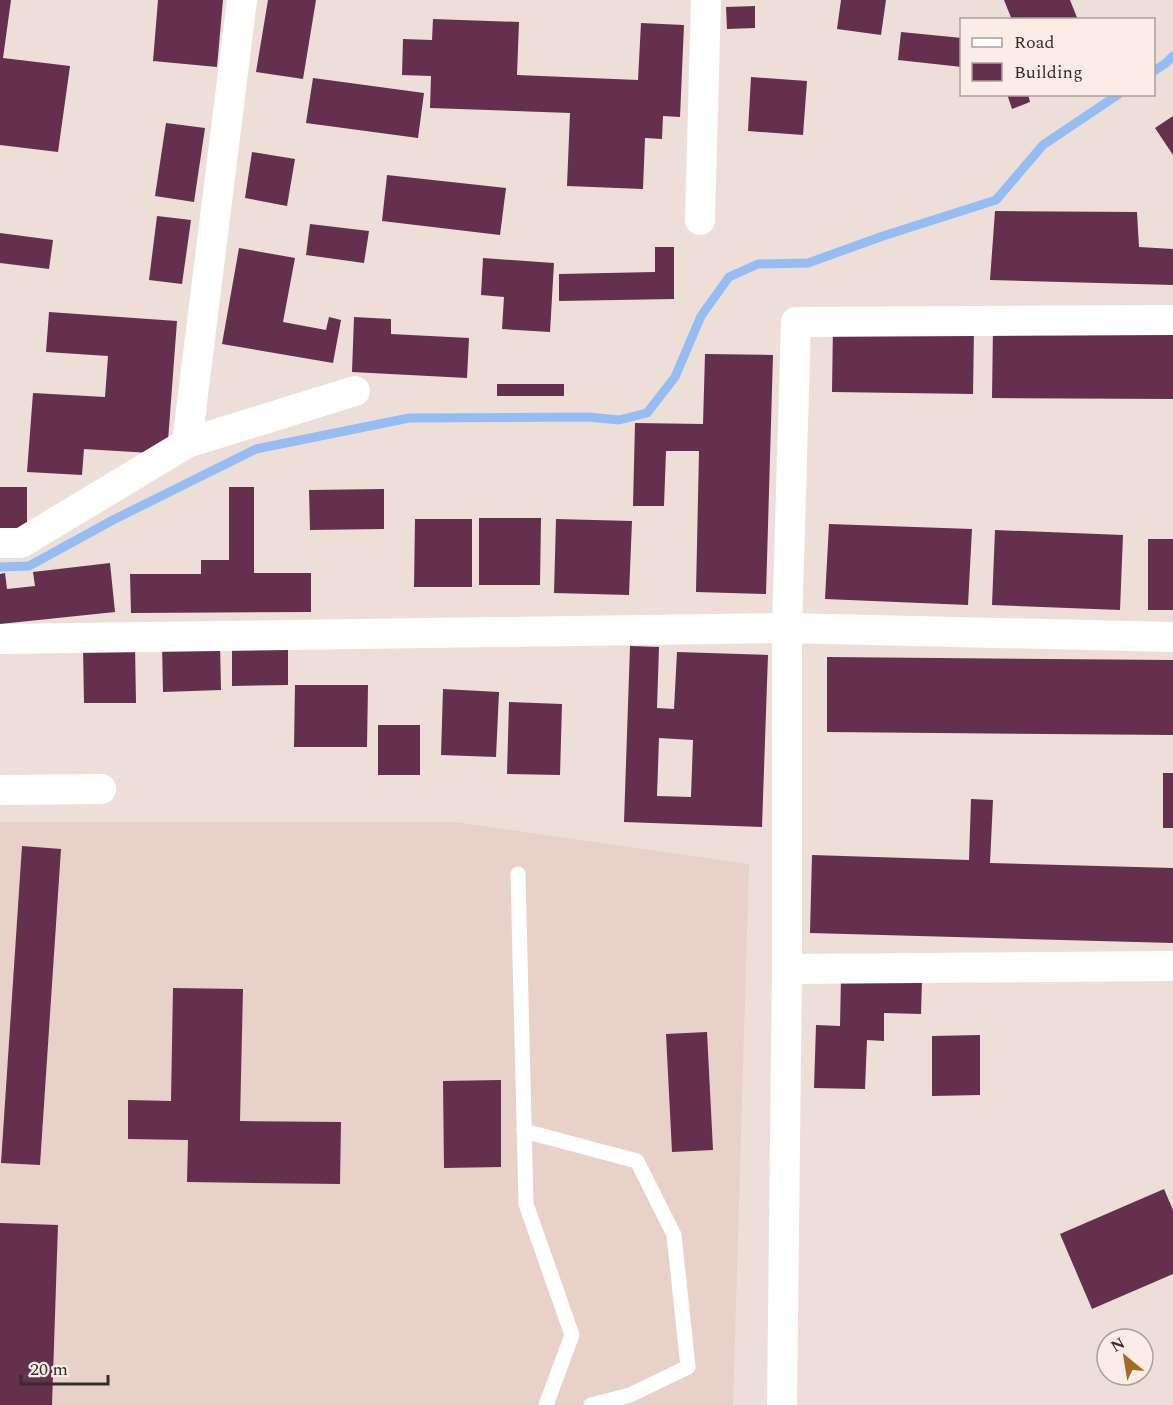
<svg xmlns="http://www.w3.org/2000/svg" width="1173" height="1405" font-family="Spectral,serif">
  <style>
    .built { fill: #e7d1c8 }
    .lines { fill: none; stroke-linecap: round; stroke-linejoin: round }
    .stream { stroke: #96bdf3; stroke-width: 9 }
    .building { fill: #652f4e; fill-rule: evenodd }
    .service { stroke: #fff; stroke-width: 15 }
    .minor { stroke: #fff; stroke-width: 30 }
  </style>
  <rect width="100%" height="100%" fill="#edded8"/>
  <!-- built -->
  <path class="built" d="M 0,822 L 454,822 L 749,864 L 733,1405 L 0,1405 Z"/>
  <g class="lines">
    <!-- stream -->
    <g class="stream">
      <path d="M 1154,71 L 1166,63 L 1173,56"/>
      <path d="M 0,567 L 29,566 L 113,520 L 256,449 L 409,418 L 588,417 L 619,420 L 647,413 L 675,377 L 701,316 L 729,277 L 758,264 L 808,263 L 883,236 L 996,200 L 1043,145 L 1119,94"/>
    </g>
  </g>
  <!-- building -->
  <g class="building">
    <path d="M 0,0 L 11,0 L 3,58 L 70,66 L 58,152 L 0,145 Z"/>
    <path d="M 158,0 L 223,0 L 217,67 L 153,61 Z"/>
    <path d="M 268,0 L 316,0 L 303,79 L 256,72 Z"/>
    <path d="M 841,0 L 886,0 L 881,35 L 837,29 Z"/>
    <path d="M 1004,0 L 1070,0 L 1078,20 L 1012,20 Z"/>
    <path d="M 755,6 L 755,28 L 727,29 L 726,7 Z"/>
    <path d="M 433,19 L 519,22 L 517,75 L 638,80 L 641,23 L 684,25 L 680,117 L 663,116 L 662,139 L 645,138 L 643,189 L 567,186 L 570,113 L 430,108 L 431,76 L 402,75 L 403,39 L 432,40 Z"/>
    <path d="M 901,32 L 962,38 L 962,67 L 898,60 Z"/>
    <path d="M 751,77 L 807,81 L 803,135 L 748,131 Z"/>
    <path d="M 313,78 L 424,93 L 418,138 L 306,123 Z"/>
    <path d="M 1007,94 L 1028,94 L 1030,102 L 1012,109 Z"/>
    <path d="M 1173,116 L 1173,155 L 1155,128 Z"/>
    <path d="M 166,123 L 205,128 L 194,202 L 155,196 Z"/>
    <path d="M 252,152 L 295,159 L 287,206 L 245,198 Z"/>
    <path d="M 387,175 L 506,188 L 500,235 L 382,221 Z"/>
    <path d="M 995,211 L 1137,212 L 1139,247 L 1173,249 L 1173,285 L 990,280 Z"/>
    <path d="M 157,216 L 191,220 L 182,284 L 149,280 Z"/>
    <path d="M 310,224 L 369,231 L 364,263 L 306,255 Z"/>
    <path d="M 0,233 L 53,240 L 49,269 L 0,263 Z"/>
    <path d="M 655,247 L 674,247 L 674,299 L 559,301 L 559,274 L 655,272 Z"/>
    <path d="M 239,248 L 295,258 L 283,322 L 326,330 L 329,317 L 341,320 L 333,363 L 222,344 Z"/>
    <path d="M 483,258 L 554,263 L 550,332 L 502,329 L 504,297 L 481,295 Z"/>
    <path d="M 49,312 L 177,321 L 167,454 L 84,449 L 82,475 L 27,472 L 33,393 L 105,397 L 108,356 L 46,352 Z"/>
    <path d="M 354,317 L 391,319 L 391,334 L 469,338 L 467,378 L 352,372 Z"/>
    <path d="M 833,326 L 974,328 L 973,394 L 832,392 Z"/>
    <path d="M 993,327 L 1173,328 L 1173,399 L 992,398 Z"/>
    <path d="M 705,354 L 773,355 L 766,594 L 696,592 L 699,451 L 666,451 L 664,506 L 633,506 L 635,423 L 703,424 Z"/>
    <rect x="497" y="384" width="67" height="12"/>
    <rect x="0" y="487" width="27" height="49"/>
    <path d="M 229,487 L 254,487 L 254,573 L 311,573 L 311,612 L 131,613 L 130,574 L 201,574 L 201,560 L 229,560 Z"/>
    <path d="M 384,489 L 384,529 L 310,530 L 309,490 Z"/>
    <path d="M 479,518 L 541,518 L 540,585 L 479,585 Z"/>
    <path d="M 415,519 L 472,519 L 472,587 L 414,587 Z"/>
    <path d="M 556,519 L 632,521 L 629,595 L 554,593 Z"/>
    <path d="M 829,524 L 972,529 L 968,605 L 825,599 Z"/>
    <path d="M 995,530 L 1123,535 L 1120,610 L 992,605 Z"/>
    <rect x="1148" y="539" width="25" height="71"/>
    <path d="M 110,563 L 115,612 L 0,624 L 0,574 L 5,573 L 7,589 L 35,586 L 33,572 Z"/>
    <path d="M 288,640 L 288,685 L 232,686 L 232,641 Z"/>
    <path d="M 220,643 L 221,690 L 163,692 L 162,644 Z"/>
    <path d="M 135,645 L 136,703 L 84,703 L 83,646 Z"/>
    <path d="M 630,646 L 659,647 L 657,708 L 674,709 L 677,652 L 768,655 L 762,827 L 624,822 ZM 659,738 L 693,740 L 691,797 L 657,796 Z"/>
    <path d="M 827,657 L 1173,660 L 1173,735 L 827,732 Z"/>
    <path d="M 295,685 L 368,685 L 367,747 L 294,747 Z"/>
    <path d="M 443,689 L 499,692 L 496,757 L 441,755 Z"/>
    <path d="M 509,702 L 562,704 L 560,775 L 507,774 Z"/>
    <rect x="378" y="725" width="42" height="50"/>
    <rect x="1163" y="773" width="10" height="55"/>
    <path d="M 971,799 L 993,800 L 990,863 L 1173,868 L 1173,943 L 810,933 L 812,855 L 969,860 Z"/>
    <path d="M 22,846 L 61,849 L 40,1165 L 1,1163 Z"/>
    <path d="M 841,978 L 922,980 L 921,1014 L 884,1013 L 884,1041 L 867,1040 L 865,1089 L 814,1088 L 816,1025 L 840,1026 Z"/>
    <path d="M 173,988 L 243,989 L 240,1121 L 341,1122 L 340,1184 L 187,1182 L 188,1140 L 128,1139 L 128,1100 L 171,1101 Z"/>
    <path d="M 707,1032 L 713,1150 L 672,1152 L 666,1034 Z"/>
    <path d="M 980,1035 L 980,1095 L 932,1096 L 932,1036 Z"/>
    <path d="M 501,1080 L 501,1167 L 444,1168 L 443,1081 Z"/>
    <path d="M 1164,1189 L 1173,1210 L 1173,1274 L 1092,1309 L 1060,1234 Z"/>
    <path d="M 0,1223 L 58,1225 L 52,1405 L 0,1405 Z"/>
  </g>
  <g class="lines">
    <!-- service -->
    <g class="service">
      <path d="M 518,874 L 526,1204 L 572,1335 L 546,1405"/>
      <path d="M 524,1131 L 637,1161 L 674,1235 L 688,1367 L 630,1395 L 591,1405"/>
    </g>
    <!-- minor -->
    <g class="minor">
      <path d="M 700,220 L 706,0"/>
      <path d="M 187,443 L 242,0"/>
      <path d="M 0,543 L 21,543 L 187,443 L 355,391"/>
      <path d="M 0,639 L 787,628 L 1173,637"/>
      <path d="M 0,790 L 101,789"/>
      <path d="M 787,969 L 1173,966"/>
      <path d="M 782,1405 L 787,969 L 787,628 L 796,322 L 1173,320"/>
    </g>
  </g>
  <!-- legend -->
  <rect x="960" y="18" width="195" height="78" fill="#fbece5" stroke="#aca09b" stroke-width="1.5"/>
  <rect x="972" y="38" width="30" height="9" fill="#ffffff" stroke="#aca09b" stroke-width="1.5"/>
  <text x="1014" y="48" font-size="18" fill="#352f2c">Road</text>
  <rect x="972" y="63" width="30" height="18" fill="#652f4e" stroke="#aca09b" stroke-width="1.5"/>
  <text x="1014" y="78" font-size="18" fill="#352f2c">Building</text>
  <!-- north arrow -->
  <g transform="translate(1125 1357) rotate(330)"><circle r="28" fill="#fbece5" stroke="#aca09b" stroke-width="1.5"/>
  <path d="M0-4.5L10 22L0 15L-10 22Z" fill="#9f6d22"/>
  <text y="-9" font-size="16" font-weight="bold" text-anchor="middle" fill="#352f2c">N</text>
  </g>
  <!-- scale -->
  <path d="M21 1375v9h87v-9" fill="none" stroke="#352f2c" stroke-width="3"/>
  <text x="30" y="1375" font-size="18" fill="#352f2c" stroke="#fbece5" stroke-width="4.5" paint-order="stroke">20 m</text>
</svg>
